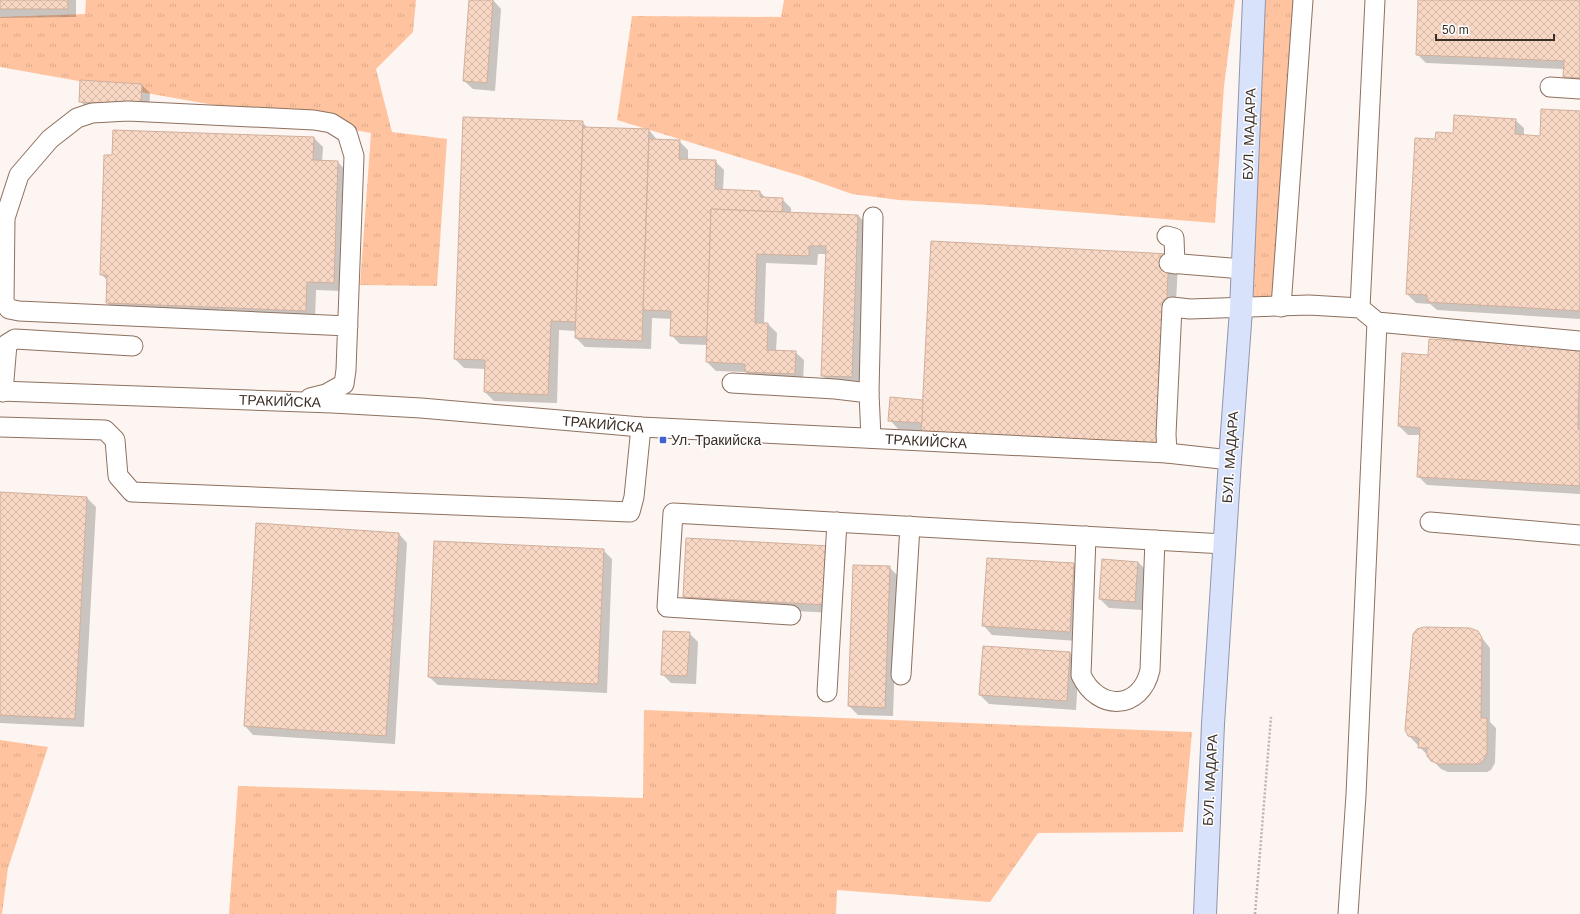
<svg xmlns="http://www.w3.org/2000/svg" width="1580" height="914" font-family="Helvetica,sans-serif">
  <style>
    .grass { fill: url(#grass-tufts) }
    .shadow { fill: #0003 }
    .building { fill: url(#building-cross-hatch); stroke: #d0b09d }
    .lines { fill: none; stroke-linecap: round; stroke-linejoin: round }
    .minor-casing { stroke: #8e715f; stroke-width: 21 }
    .major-casing { stroke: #9096ae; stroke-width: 24 }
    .path { stroke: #bcb3ae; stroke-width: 2.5; stroke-dasharray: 2 2; stroke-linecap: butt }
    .minor { stroke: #fff; stroke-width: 19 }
    .major { stroke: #d8e2fa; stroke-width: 22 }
    .poi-dot { fill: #4162d4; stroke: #fff; stroke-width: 1.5 }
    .labels { text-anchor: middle; stroke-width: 3; stroke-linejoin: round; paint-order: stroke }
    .street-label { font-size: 14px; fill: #3a2e26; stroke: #fff }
    .poi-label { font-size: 14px; fill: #3a2e26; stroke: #fff; text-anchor: start }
  </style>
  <defs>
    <pattern id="grass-tufts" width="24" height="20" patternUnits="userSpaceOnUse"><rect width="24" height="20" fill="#ffc49f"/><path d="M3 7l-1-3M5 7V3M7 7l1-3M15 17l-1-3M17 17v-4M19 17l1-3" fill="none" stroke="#dba989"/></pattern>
    <pattern id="building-cross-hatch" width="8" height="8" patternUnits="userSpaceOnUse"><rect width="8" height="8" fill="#f8d7c4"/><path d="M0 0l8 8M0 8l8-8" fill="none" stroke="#d5b9a8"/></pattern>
  </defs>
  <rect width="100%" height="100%" fill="#fcf5f1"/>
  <!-- grass -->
  <g class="grass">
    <path d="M 86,0 L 416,0 L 413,32 L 376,69 L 392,132 L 447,139 L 437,286 L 360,285 L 371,133 L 0,67 L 0,17 L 85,14 Z"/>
    <path d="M 784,0 L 1235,0 L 1224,86 L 1215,223 L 988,205 L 899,200 L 852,194 L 801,176 L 617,120 L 632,16 L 781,17 Z"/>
    <path d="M 1254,0 L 1303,0 L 1281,307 L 1241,307 Z"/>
    <path d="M 644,710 L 1192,732 L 1183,832 L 1038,833 L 990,902 L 837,890 L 836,914 L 229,914 L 238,786 L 643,798 Z"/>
    <path d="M 0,740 L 48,747 L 8,868 L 2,914 L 0,914 Z"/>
  </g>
  <!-- shadow -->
  <g class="shadow">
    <path d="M 0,0 L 76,0 L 76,17 L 0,18 Z"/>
    <path d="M 470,0 L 493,0 L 501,9 L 495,91 L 473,89 L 464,81 Z"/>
    <path d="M 1419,0 L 1580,0 L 1580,86 L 1573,86 L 1564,77 L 1564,69 L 1426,63 L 1417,54 Z"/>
    <path d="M 142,85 L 150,93 L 149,114 L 89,110 L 80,101 Z"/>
    <path d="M 1580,112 L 1580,319 L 1437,310 L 1430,304 L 1416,303 L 1407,294 L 1436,140 L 1515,120 L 1524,128 L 1524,136 L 1541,137 Z"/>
    <path d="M 582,122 L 588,128 L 649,130 L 658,141 L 679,141 L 688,150 L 688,160 L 715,161 L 724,170 L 723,190 L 760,192 L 766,198 L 782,199 L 791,208 L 791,213 L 858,215 L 866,224 L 861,385 L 831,384 L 822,375 L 827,254 L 818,254 L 817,265 L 766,263 L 764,324 L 768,324 L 777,333 L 776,351 L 795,352 L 804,360 L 803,382 L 755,380 L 746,372 L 716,371 L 707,362 L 708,345 L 680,344 L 672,336 L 672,319 L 652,318 L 651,349 L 585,347 L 576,338 L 576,331 L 559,330 L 557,403 L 494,401 L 485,392 L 486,369 L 464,368 L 455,359 Z"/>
    <path d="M 314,138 L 323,147 L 322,162 L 338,162 L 346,171 L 342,291 L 316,290 L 315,319 L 116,312 L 107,303 L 108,281 L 101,274 Z"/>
    <path d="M 1178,264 L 1168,454 L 898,429 L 890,420 Z"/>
    <path d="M 1580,349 L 1580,494 L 1427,485 L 1418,476 L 1420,435 L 1408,435 L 1399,426 L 1429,356 Z"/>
    <path d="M 0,493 L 87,498 L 96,507 L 84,727 L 0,723 Z"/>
    <path d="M 399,534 L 407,543 L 395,744 L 253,735 L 245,726 Z"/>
    <path d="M 829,547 L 835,613 L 693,606 L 684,597 Z"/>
    <path d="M 603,550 L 612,559 L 607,693 L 438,685 L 429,677 Z"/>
    <path d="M 1103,560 L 1138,562 L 1147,571 L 1144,610 L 1109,608 L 1100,599 Z"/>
    <path d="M 1074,564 L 1083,573 L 1078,641 L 992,635 L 984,626 Z"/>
    <path d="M 854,566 L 889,567 L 898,576 L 893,716 L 858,715 L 849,706 Z"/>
    <path d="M 1477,632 L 1490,648 L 1490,722 L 1496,728 L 1495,763 L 1491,770 L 1487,772 L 1448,772 L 1441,769 L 1409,736 Z"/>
    <path d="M 689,633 L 698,642 L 696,684 L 671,683 L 662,674 Z"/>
    <path d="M 1070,653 L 1079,662 L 1076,710 L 989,704 L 980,695 Z"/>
  </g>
  <!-- building -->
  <g class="building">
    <rect x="0" y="0" width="68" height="9"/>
    <path d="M 469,0 L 493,0 L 487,83 L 463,81 Z"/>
    <path d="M 1418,0 L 1580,0 L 1580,78 L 1563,77 L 1564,61 L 1416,55 Z"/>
    <path d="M 80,80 L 142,84 L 141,105 L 79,102 Z"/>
    <path d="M 1541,109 L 1580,111 L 1580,311 L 1427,302 L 1427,295 L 1406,294 L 1415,138 L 1435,139 L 1436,132 L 1453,133 L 1454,115 L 1516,119 L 1515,134 L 1540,136 Z"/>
    <path d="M 463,117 L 583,121 L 576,322 L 551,321 L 548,395 L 484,392 L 485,360 L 454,359 Z"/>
    <path d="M 583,127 L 649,129 L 642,341 L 575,338 Z"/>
    <path d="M 113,130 L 314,137 L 313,160 L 338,161 L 334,283 L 307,282 L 306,311 L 106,303 L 107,275 L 100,275 L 104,155 L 112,155 Z"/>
    <path d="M 649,139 L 680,140 L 679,159 L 716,160 L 715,189 L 760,191 L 760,197 L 783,198 L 782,212 L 711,209 L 707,337 L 670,336 L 671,311 L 643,310 Z"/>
    <path d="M 711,209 L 858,215 L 852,377 L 821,376 L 826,246 L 809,246 L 809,256 L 757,254 L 755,323 L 768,323 L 767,350 L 796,351 L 795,374 L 745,372 L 745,364 L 706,362 Z"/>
    <path d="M 931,241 L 1169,254 L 1160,445 L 921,432 Z"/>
    <path d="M 1429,339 L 1580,348 L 1578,429 L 1580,429 L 1580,486 L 1417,477 L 1420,428 L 1398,426 L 1402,353 L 1428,355 Z"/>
    <path d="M 890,397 L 923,400 L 922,423 L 888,421 Z"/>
    <path d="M 0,492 L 87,497 L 75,719 L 0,715 Z"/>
    <path d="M 256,523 L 399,533 L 386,736 L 244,726 Z"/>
    <path d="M 686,538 L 830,546 L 827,605 L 683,597 Z"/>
    <path d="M 434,541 L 604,549 L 598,684 L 428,677 Z"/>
    <path d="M 987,558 L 1074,563 L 1070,632 L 982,626 Z"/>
    <path d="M 1102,559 L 1138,562 L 1135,602 L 1099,599 Z"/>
    <path d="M 853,565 L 890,566 L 885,708 L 848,706 Z"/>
    <path d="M 1424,627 L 1470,628 L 1478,631 L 1482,638 L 1481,718 L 1487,718 L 1487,754 L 1483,761 L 1478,764 L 1438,764 L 1431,761 L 1427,756 L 1427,748 L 1418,748 L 1419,738 L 1408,736 L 1405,730 L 1413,634 L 1417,629 Z"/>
    <path d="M 663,631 L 690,632 L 687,676 L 661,675 Z"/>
    <path d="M 983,646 L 1070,652 L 1067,701 L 979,695 Z"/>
  </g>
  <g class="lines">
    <!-- minor casing -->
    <g class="minor-casing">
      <g id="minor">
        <path d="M 1550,87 L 1580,89"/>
        <path d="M 1167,236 L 1174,238 L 1175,264"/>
        <path d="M 1169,263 L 1243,269"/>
        <path d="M 1281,307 L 1303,0"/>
        <path d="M 1360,308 L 1375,0"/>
        <path d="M 732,383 L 835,389 L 869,393 L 871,438"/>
        <path d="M 0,391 L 332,403 L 421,408 L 641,427 L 1167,453 L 1230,460"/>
        <path d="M 3,392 L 7,344 L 15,339 L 133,346"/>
        <path d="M 869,393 L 873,217"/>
        <path d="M 310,398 L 326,394 L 344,384 L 346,370 L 354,156 L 347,133 L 331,123 L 314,120 L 128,111 L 92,113 L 77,118 L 50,139 L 19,175 L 5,218 L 4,302 L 9,309 L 19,311 L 348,326"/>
        <path d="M 0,427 L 105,430 L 115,440 L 118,476 L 132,492 L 630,512 L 634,497 L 641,427"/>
        <path d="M 1167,453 L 1166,434 L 1172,307 L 1190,309 L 1309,305 L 1360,308 L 1377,322 L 1580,341"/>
        <path d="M 1430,522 L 1580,535"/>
        <path d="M 1086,536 L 1081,675 C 1098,712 1141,710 1150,670 L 1155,540"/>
        <path d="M 791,615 L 667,607 L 673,513 L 1224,544"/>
        <path d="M 901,675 L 910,526"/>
        <path d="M 827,692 L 837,522"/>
        <path d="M 1348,914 L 1356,795 L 1377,322"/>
      </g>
    </g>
    <!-- major casing -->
    <g class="major-casing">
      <path id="major" d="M 1205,914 L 1213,724 L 1230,460 L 1241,310 L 1254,0"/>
    </g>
    <!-- path -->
    <path class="path" d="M 1255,914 L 1271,717"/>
    <!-- minor -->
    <use href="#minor" class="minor"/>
    <!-- major -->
    <use href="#major" class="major"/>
  </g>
  <!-- markers -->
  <rect class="poi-dot" x="659" y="436" width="8" height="8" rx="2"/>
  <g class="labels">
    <!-- street labels -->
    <g class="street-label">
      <text transform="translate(1249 134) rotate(-88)" y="5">БУЛ. МАДАРА</text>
      <text transform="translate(280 401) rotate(2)" y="5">ТРАКИЙСКА</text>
      <text transform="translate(603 424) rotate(5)" y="5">ТРАКИЙСКА</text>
      <text transform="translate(926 441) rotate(3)" y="5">ТРАКИЙСКА</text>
      <text transform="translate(1230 457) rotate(-86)" y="5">БУЛ. МАДАРА</text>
      <text transform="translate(1210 780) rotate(-87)" y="5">БУЛ. МАДАРА</text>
    </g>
    <!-- poi labels -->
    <g class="poi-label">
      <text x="671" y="445">Ул. Тракийска</text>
    </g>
  </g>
  <!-- scale -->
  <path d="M1436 34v6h118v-6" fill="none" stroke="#3a2e26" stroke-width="2"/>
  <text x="1442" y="34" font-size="12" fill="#3a2e26" stroke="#ffffff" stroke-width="3" paint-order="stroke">50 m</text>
</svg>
